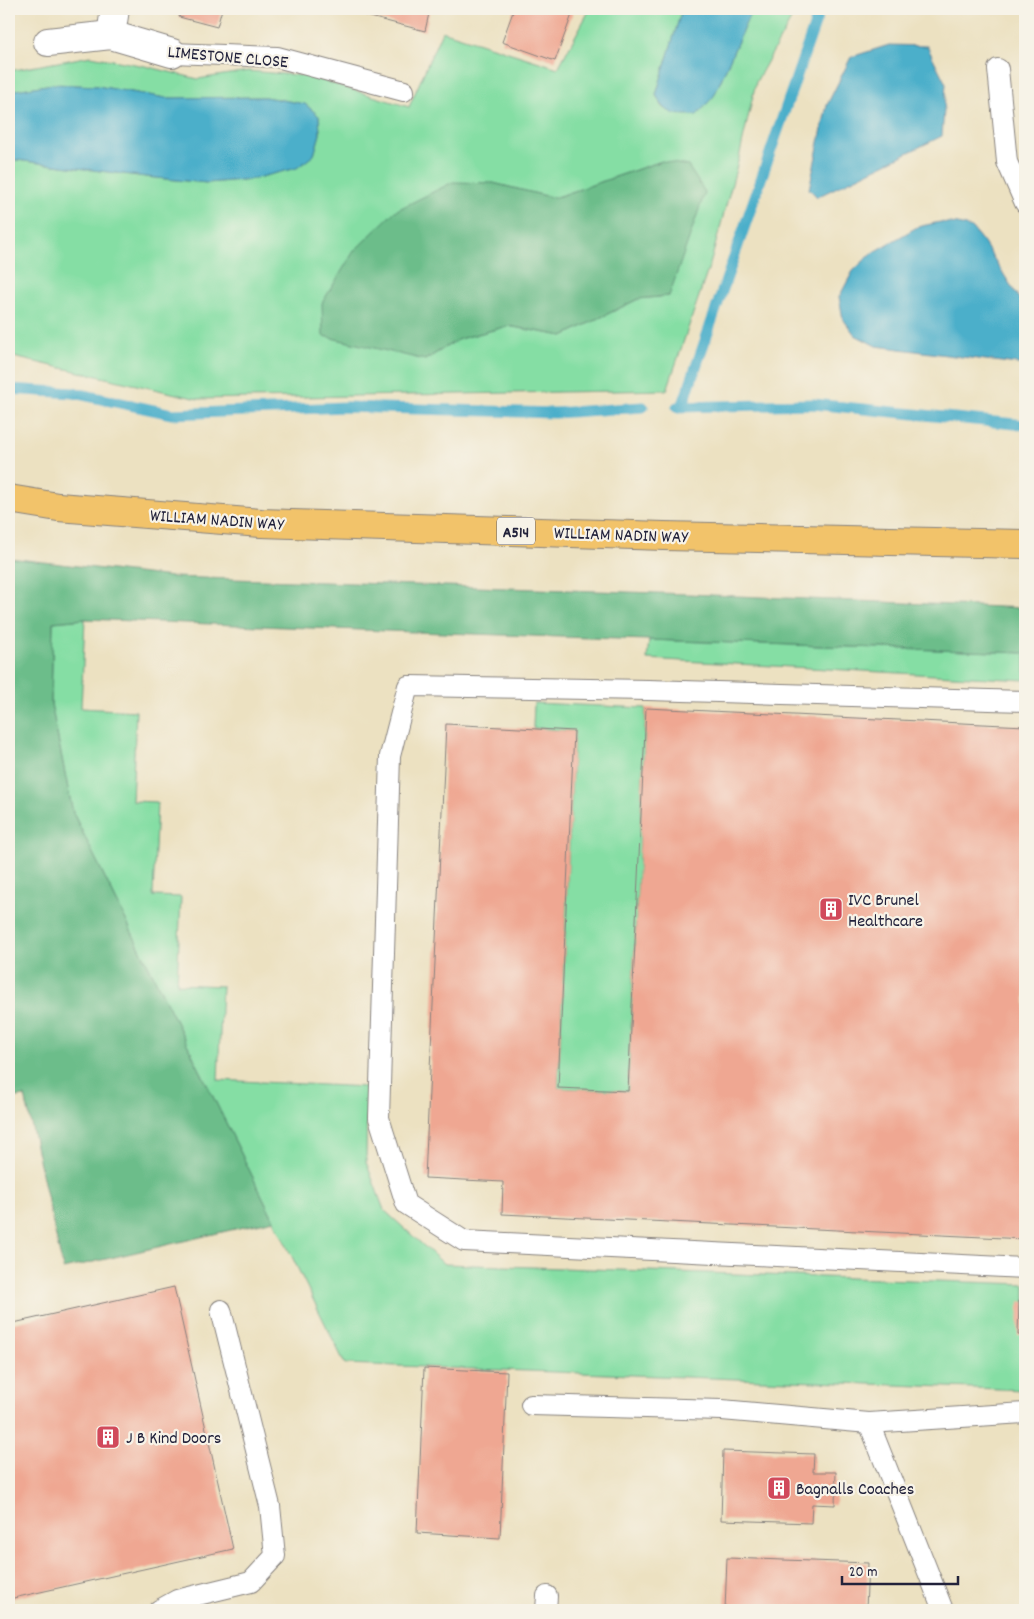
<svg xmlns="http://www.w3.org/2000/svg" width="1034" height="1619" font-family="Dekko,sans-serif">
  <style>
    .green { fill: #85dea4; stroke: #548070; fill-rule: evenodd }
    .forest { fill: #6cbd8a; stroke: #477062 }
    .water { fill: #4bafca; stroke: #366882 }
    .lines { fill: none; stroke-linecap: round; stroke-linejoin: round }
    .stream { stroke: #4bafca; stroke-width: 11 }
    .building { fill: #efa792 }
    .lane-casing { stroke: #87827e; stroke-width: 22 }
    .street-casing { stroke: #87827e; stroke-width: 30 }
    .primary-casing { stroke: #87827e; stroke-width: 30 }
    .lane { stroke: #fff; stroke-width: 20 }
    .street { stroke: #fff; stroke-width: 28 }
    .primary { stroke: #f2c36a; stroke-width: 28 }
    .labels { text-anchor: middle; stroke-width: 4.5; stroke-linejoin: round; paint-order: stroke }
    .shield { fill: #f7f3e8; stroke: #62616f; stroke-width: 1 }
    .shield-label { font-size: 16px; font-weight: bold; fill: #22223b }
    .street-label { font-size: 18px; fill: #22223b; stroke: #f7f3e8 }
    .poi-label { font-size: 18px; fill: #22223b; stroke: #f7f3e8; text-anchor: start }
  </style>
  <rect width="100%" height="100%" fill="#f7f3e8"/>
  <filter id="ink" filterUnits="userSpaceOnUse"><feTurbulence type="fractalNoise" baseFrequency=".02" numOctaves="2"/><feDisplacementMap in="SourceGraphic" scale="10" xChannelSelector="R" yChannelSelector="G"/><feConvolveMatrix kernelMatrix="1 2 1 2 8 2 1 2 1" color-interpolation-filters="sRGB"/></filter>
  <filter id="wash" filterUnits="userSpaceOnUse"><feTurbulence type="fractalNoise" baseFrequency=".0096" numOctaves="4" result="noise"/><feDisplacementMap in="SourceGraphic" scale="20" xChannelSelector="R" yChannelSelector="G"/><feGaussianBlur stdDeviation="1.12" result="paint"/><feColorMatrix in="noise" values="0 0 0 0 0 0 0 0 0 0 0 0 0 0 0 0 0 1.4 0 .05"/><feComposite in="paint" operator="in"/></filter>
  <g filter="url(#wash)">
    <rect width="100%" height="100%" fill="#ece1c1"/>
    <!-- green -->
    <g class="green">
      <path d="M 590,9 L 682,9 L 656,95 L 663,108 L 679,115 L 714,96 L 752,9 L 797,9 L 756,82 L 739,158 L 711,261 L 667,390 L 198,399 L 9,356 L 9,159 L 146,177 L 207,183 L 253,179 L 297,167 L 314,155 L 320,134 L 319,116 L 305,104 L 265,97 L 166,98 L 97,86 L 53,84 L 9,91 L 9,71 L 91,56 L 145,66 L 198,79 L 248,71 L 307,76 L 409,107 L 442,31 L 558,68 ZM 662,161 L 669,296 L 638,299 L 563,336 L 508,326 L 459,339 L 425,360 L 493,183 L 554,198 Z"/>
      <path d="M 85,619 L 81,708 L 136,711 L 132,801 L 157,802 L 153,896 L 181,897 L 177,984 L 222,986 L 218,1080 L 367,1087 L 366,1162 L 384,1210 L 444,1264 L 1025,1284 L 1025,1390 L 345,1364 L 73,813 L 51,704 L 53,622 Z"/>
      <path d="M 649,640 L 1025,653 L 1025,680 L 647,659 Z"/>
      <path d="M 534,703 L 646,708 L 628,1091 L 558,1088 L 574,731 L 533,728 Z"/>
    </g>
    <!-- forest -->
    <g class="forest">
      <path d="M 662,161 L 688,166 L 705,192 L 669,296 L 638,299 L 563,336 L 508,326 L 459,339 L 425,360 L 323,336 L 322,303 L 354,251 L 395,211 L 453,182 L 493,183 L 554,198 Z"/>
      <path d="M 9,558 L 172,577 L 688,594 L 1025,608 L 1025,653 L 386,631 L 85,619 L 53,622 L 51,704 L 73,813 L 274,1220 L 63,1269 L 25,1096 L 9,1098 Z"/>
    </g>
    <!-- water -->
    <g class="water">
      <path d="M 682,9 L 752,9 L 714,96 L 697,115 C 675,115 667,116 656,95 Z"/>
      <path d="M 889,45 L 927,46 L 946,84 L 942,136 L 817,197 L 809,189 L 827,105 L 851,57 Z"/>
      <path d="M 53,84 L 97,86 L 166,98 L 265,97 L 305,104 L 319,116 L 320,134 L 314,155 L 297,168 L 253,179 L 207,183 L 146,177 L 9,159 L 9,91 Z"/>
      <path d="M 940,222 L 958,224 L 972,228 L 984,243 L 1025,308 L 1025,365 L 876,346 L 855,335 L 843,319 L 839,297 L 853,271 L 871,254 L 917,227 Z"/>
    </g>
    <g class="lines">
      <!-- stream -->
      <g class="stream">
        <path d="M 9,389 L 74,393 L 172,414 L 346,407 L 555,413 L 643,407"/>
        <path d="M 677,407 L 813,404 L 1025,425"/>
        <path d="M 682,407 L 820,9"/>
      </g>
    </g>
    <g id="blocks">
      <!-- building -->
      <g class="building">
        <path d="M 181,9 L 222,9 L 217,27 L 179,17 Z"/>
        <path d="M 339,9 L 430,9 L 425,31 Z"/>
        <path d="M 514,9 L 574,9 L 555,61 L 502,42 Z"/>
        <path d="M 646,708 L 1025,726 L 1025,1239 L 502,1214 L 503,1182 L 425,1178 L 446,724 L 574,731 L 558,1088 L 628,1091 Z"/>
        <path d="M 174,1287 L 233,1549 L 9,1599 L 9,1324 Z"/>
        <path d="M 1019,1301 L 1025,1302 L 1025,1335 L 1018,1335 Z"/>
        <path d="M 424,1368 L 507,1372 L 500,1538 L 417,1533 Z"/>
        <path d="M 723,1451 L 814,1454 L 813,1472 L 836,1472 L 835,1505 L 812,1504 L 811,1523 L 721,1520 Z"/>
        <path d="M 727,1558 L 868,1563 L 866,1610 L 725,1610 Z"/>
      </g>
    </g>
  </g>
  <g filter="url(#ink)">
    <use href="#blocks" fill-opacity="0" stroke="#87827e" stroke-width="1"/>
    <g class="lines">
      <!-- lane casing -->
      <g class="lane-casing">
        <g id="lane">
          <path d="M 172,53 L 277,57 L 404,91"/>
          <path d="M 998,69 L 1007,162 L 1025,203"/>
          <path d="M 1025,701 L 648,690 L 408,686 L 390,756 L 379,1118 L 406,1204 L 464,1241 L 1025,1268"/>
          <path d="M 531,1405 L 722,1410 L 869,1423 L 1025,1413"/>
          <path d="M 869,1423 L 943,1610"/>
          <path d="M 159,1610 L 177,1600 L 251,1582 L 275,1556 L 270,1506 L 221,1310"/>
          <path d="M 546,1610 L 547,1596"/>
        </g>
      </g>
      <!-- street casing -->
      <g class="street-casing">
        <g id="street">
          <path d="M 111,35 L 115,9"/>
          <path d="M 48,42 L 111,35 L 172,53"/>
        </g>
      </g>
      <!-- primary casing -->
      <g class="primary-casing">
        <path id="primary" d="M 9,499 L 58,507 L 261,523 L 664,536 L 1025,544"/>
      </g>
      <!-- lane -->
      <use href="#lane" class="lane"/>
      <!-- street -->
      <use href="#street" class="street"/>
      <!-- primary -->
      <use href="#primary" class="primary"/>
    </g>
  </g>
  <!-- icons -->
  <defs>
    <g id="building-square" transform="scale(1.25)"><rect x="-9" y="-9" width="18" height="18" rx="4" fill="#d1495b" stroke="#f7f3e8"/><path d="M-4-6H4V6H1V3H-1V6H-4ZM-2.5-4.3h1.7v1.8h-1.7ZM.8-4.3h1.7v1.8H.8ZM-2.5-1h1.7V.8h-1.7ZM.8-1h1.7V.8H.8Z" fill="#fff"/></g>
  </defs>
  <g fill-rule="evenodd">
    <use href="#building-square" x="831" y="909"/>
    <use href="#building-square" x="108" y="1437"/>
    <use href="#building-square" x="779" y="1488"/>
  </g>
  <g class="labels">
    <!-- shield labels -->
    <rect class="shield" x="497" y="517.5" width="38" height="27" rx="4"/>
    <g class="shield-label">
      <text x="516" y="537">A514</text>
    </g>
    <!-- street labels -->
    <g class="street-label">
      <text transform="translate(228 56) rotate(5)" y="6">LIMESTONE CLOSE</text>
      <text transform="translate(217 519) rotate(4)" y="6">WILLIAM NADIN WAY</text>
      <text transform="translate(621 534) rotate(2)" y="6">WILLIAM NADIN WAY</text>
    </g>
    <!-- poi labels -->
    <g class="poi-label">
      <text x="848" y="905">IVC Brunel<tspan x="848" dy="21">Healthcare</tspan></text>
      <text x="126" y="1443">J B Kind Doors</text>
      <text x="796" y="1494">Bagnalls Coaches</text>
    </g>
  </g>
  <!-- margin -->
  <rect width="1034" height="1619" fill="none" stroke="#f7f3e8" stroke-width="30"/>
  <!-- scale -->
  <path d="M842 1576v8h116v-8" fill="none" stroke="#22223b" stroke-width="2.5"/>
  <text x="849" y="1576" font-size="15" fill="#22223b" stroke="#f7f3e8" stroke-width="4" paint-order="stroke">20 m</text>
</svg>
